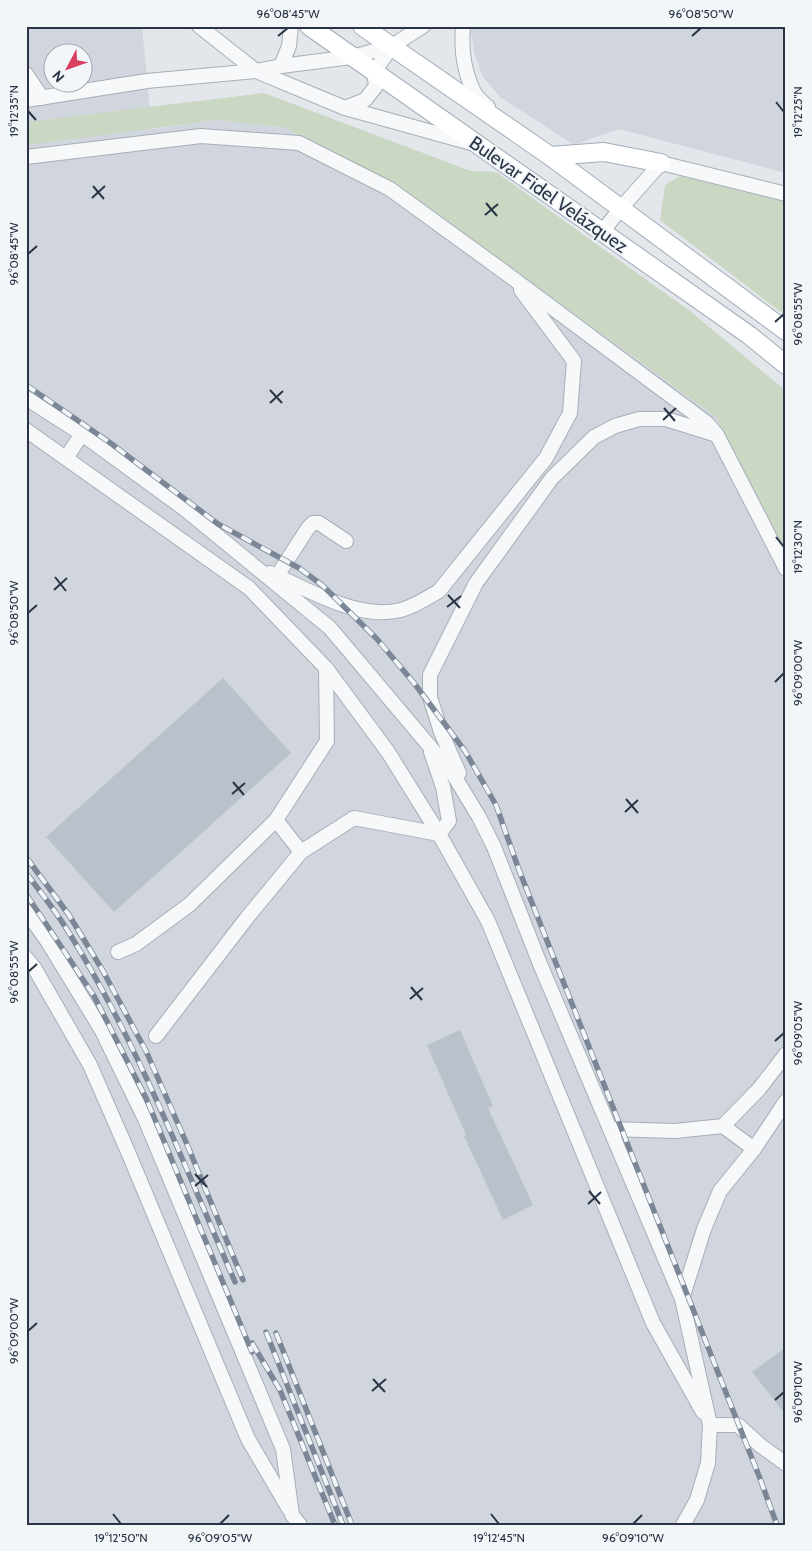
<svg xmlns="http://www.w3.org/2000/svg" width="812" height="1551" font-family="Cabin,sans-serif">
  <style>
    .built { fill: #d1d6de; fill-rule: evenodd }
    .green { fill: #c9d7c3 }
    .building { fill: #b9c1cb }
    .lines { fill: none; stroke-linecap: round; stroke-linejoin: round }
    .minor-casing { stroke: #a7aeb7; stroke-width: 16 }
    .major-casing { stroke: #a1acb9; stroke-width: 20 }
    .minor { stroke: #f6f8fa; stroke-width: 14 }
    .major { stroke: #fff; stroke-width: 18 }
    .rail-casing { stroke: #7b8797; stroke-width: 5.5 }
    .rail { stroke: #f3f6f9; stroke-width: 4; stroke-dasharray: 11; stroke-linecap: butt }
    .ticks { fill: none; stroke: #293546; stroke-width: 2 }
    .labels { text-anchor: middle; stroke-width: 4; stroke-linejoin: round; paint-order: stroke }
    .street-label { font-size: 19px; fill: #293546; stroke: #f3f6f9 }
    .neatline { fill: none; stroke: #293546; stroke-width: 2 }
    .ticks-label { font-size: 12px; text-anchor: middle; fill: #293546 }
  </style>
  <rect width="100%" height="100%" fill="#e3e7ec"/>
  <!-- built -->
  <g class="built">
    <path d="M 26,26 L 142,26 L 152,129 L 217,120 L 283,127 L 394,182 L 716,417 L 786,553 L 786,1525 L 26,1525 ZM 52,52 L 82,52 L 82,82 L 52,82 Z"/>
    <path d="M 473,26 L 786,26 L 786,173 L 619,129 L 574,145 L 500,97 L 483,77 L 474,53 L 471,31 Z"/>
  </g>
  <!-- green -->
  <g class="green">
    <path d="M 264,93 L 471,171 L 496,172 L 690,311 L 786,391 L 786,553 L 716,417 L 394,182 L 283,127 L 217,120 L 26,145 L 26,122 Z"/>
    <path d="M 680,176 L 786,201 L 786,316 L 660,220 L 665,185 Z"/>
  </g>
  <!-- building -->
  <g class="building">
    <path d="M 223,678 L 291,753 L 114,912 L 46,837 Z"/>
    <path d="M 460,1030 L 493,1106 L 488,1108 L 533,1205 L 503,1220 L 464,1136 L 466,1135 L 427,1045 Z"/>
    <path d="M 786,1347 L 786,1415 L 752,1372 Z"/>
  </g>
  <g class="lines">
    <!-- minor casing -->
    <g class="minor-casing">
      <g id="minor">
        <path d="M 199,26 L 256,71 L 345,108 L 471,143"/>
        <path d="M 463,26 C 461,49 464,72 474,92 C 477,98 483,102 488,107"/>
        <path d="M 281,66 L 289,46 L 291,26"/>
        <path d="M 26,74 L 42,98"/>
        <path d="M 26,100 L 147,81 L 256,71 L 281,66 L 352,57 L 392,46"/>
        <path d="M 345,108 L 365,100 L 376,86 L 374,72 L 392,46 L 423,26"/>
        <path d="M 26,157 L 201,136 L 299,143 L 390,189 L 503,271 L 707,423 L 717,435 L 786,569"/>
        <path d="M 603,231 L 621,208 L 661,163 L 786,194"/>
        <path d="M 26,398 L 82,434 L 186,510 L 330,628 L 453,774 L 479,817 L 494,847 L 540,964 L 682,1299 L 710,1425 L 708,1463 L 697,1500 L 683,1525"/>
        <path d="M 26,430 L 249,588 L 326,668 L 388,752 L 439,834 L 488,921 L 653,1323 L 703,1412"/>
        <path d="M 66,458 L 82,434"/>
        <path d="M 270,573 C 308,589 358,621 401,610 C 415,606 427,598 439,591 L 546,458 L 570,413 L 574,361 L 521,290"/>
        <path d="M 277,576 L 308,528 L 313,523 L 319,523 L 346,541"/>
        <path d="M 459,773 L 441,732 L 430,697 L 430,675 L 476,583 L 552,478 L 594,437 L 615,426 L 639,419 L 666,419 L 717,435"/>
        <path d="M 276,820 L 301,852"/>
        <path d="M 26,911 L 48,942 L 101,1029 L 145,1119 L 283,1449 L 292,1515 L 300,1525"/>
        <path d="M 118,952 L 136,944 L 189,905 L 276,820 L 327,741 L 326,668"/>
        <path d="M 26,958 L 35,969 L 90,1065 L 128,1152 L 248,1439 L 289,1509"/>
        <path d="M 156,1036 L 246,919 L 301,852 L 354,818 L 439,834 L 449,821 L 443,787 L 431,752"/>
        <path d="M 723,1126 L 754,1149"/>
        <path d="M 610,1129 L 675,1131 L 723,1126 L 759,1089 L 786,1054"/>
        <path d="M 682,1299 L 704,1229 L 720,1191 L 754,1149 L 786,1101"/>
        <path d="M 710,1425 L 738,1425 L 761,1446 L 786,1464"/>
      </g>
    </g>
    <!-- major casing -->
    <g class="major-casing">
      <g id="major">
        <path d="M 309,26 L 749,335 L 786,365"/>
        <path d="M 362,26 L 550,156 L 786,331"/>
        <path d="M 550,156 L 604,152 L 661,163"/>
      </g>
    </g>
    <!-- minor -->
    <use href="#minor" class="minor"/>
    <!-- major -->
    <use href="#major" class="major"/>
    <!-- rail casing -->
    <g class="rail-casing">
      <g id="rail">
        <path d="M 26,385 L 109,442 L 218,524 L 299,568 L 322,585 L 377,639 L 414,683 L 465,751 L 496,805 L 519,870 L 759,1476 L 777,1525"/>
        <path d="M 26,857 L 69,915 L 103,971 L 146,1051 L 186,1142 L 243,1280"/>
        <path d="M 26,873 C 40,891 54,909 66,928 C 136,1039 183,1162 235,1282"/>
        <path d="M 26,894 L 94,996 L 146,1098 L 252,1352"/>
        <path d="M 266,1332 L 343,1525"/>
        <path d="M 276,1333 L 352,1525"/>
        <path d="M 252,1343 L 280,1390 L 335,1525"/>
      </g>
    </g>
    <!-- rail -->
    <use href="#rail" class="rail"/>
  </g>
  <!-- ticks -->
  <path class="ticks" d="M 278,36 L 288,28M 692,36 L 701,28M 776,102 L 784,112M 28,111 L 36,120M 93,186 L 104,199M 92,198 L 105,186M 486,203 L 497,216M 485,215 L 498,204M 28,254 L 37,246M 775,322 L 784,314M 270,390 L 282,403M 270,403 L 283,391M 664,408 L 675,421M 663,420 L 676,408M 776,537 L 784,547M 55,577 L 66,591M 54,590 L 67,578M 448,595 L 460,608M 447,607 L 461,596M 28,613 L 37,605M 775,682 L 784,673M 233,782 L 244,795M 232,794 L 245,783M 626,799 L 638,813M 625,812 L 638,800M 28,972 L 37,964M 411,987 L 422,1000M 410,999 L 423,988M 775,1041 L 784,1033M 195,1174 L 207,1187M 195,1186 L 208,1175M 589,1191 L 600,1204M 588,1204 L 601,1192M 28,1331 L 37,1323M 373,1379 L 385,1392M 372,1391 L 386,1379M 775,1400 L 784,1392M 113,1514 L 121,1524M 491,1514 L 499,1524M 220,1524 L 229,1515M 633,1524 L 642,1515"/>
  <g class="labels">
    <!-- street labels -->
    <g class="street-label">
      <text transform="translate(549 194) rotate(35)" y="7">Bulevar Fidel Velázquez</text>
    </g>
  </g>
  <!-- border -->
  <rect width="812" height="1551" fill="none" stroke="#f3f6f9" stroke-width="55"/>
  <!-- north arrow -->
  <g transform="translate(68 68) rotate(229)"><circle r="24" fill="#f3f6f9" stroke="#a2a9b1"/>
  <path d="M0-4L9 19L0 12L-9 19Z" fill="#da3e60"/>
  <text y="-8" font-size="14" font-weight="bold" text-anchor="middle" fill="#293546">N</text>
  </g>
  <rect x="28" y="28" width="756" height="1496" class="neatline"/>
  <g class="ticks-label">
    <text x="288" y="18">96°08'45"W</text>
    <text x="701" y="18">96°08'50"W</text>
    <text transform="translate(14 111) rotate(-90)" y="4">19°12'35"N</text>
    <text transform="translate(798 112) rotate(-90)" y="4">19°12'25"N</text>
    <text transform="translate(14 254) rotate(-90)" y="4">96°08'45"W</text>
    <text transform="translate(798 314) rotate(-90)" y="4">96°08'55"W</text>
    <text transform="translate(798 547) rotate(-90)" y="4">19°12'30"N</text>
    <text transform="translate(14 613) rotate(-90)" y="4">96°08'50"W</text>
    <text transform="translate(798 673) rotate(-90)" y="4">96°09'00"W</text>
    <text transform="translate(14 972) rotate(-90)" y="4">96°08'55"W</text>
    <text transform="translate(798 1033) rotate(-90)" y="4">96°09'05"W</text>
    <text transform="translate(14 1331) rotate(-90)" y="4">96°09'00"W</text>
    <text transform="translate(798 1392) rotate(-90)" y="4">96°09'10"W</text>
    <text x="121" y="1542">19°12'50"N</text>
    <text x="220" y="1542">96°09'05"W</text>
    <text x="499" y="1542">19°12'45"N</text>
    <text x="633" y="1542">96°09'10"W</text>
  </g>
</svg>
